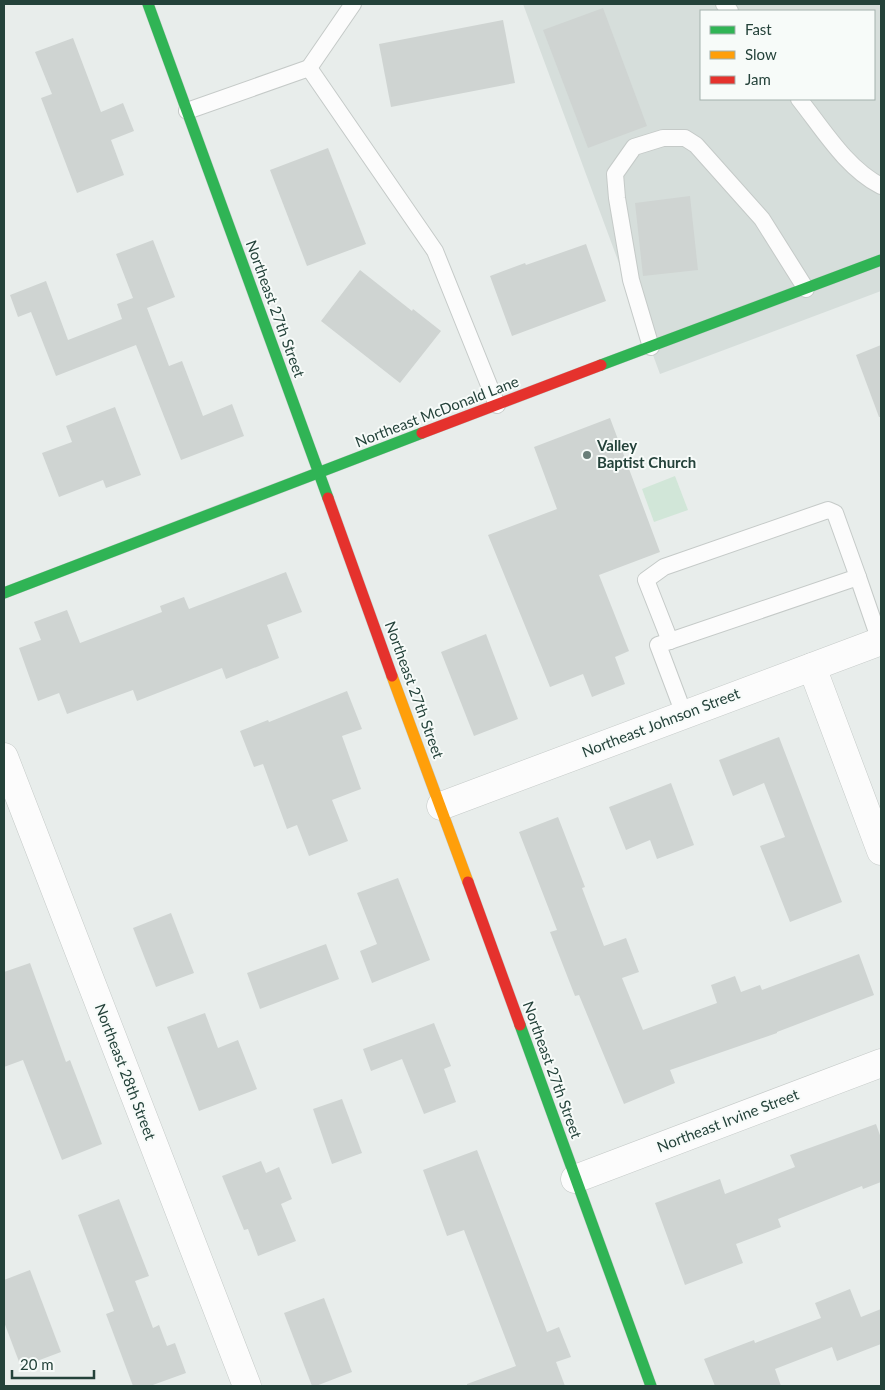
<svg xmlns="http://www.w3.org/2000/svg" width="885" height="1390" font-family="Lato,sans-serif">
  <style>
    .built { fill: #d6dedb; fill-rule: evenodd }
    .green { fill: #d1e6d8 }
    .building { fill: #cfd4d2 }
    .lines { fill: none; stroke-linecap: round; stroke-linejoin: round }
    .lane-casing { stroke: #c5cac8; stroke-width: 18 }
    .street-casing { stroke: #c5cac8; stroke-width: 29 }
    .fast-casing { stroke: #c3cbc8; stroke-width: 12 }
    .slow-casing { stroke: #c3cbc8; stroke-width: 12 }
    .jam-casing { stroke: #c3cbc8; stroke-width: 12 }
    .lane { stroke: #fcfcfc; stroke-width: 16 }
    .street { stroke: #fcfcfc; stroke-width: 28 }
    .fast { stroke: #30b455; stroke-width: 11 }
    .slow { stroke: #ff9f0a; stroke-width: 11 }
    .jam { stroke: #e5322d; stroke-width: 11 }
    .poi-dot { fill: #697e78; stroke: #f7fbf9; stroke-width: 2 }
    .labels { text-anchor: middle; stroke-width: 4; stroke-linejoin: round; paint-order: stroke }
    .street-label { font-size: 15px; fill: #24423a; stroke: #f7fbf9 }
    .poi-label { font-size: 15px; font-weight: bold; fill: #24423a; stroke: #f7fbf9; text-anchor: start }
  </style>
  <rect width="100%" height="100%" fill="#e8edeb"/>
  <!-- built -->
  <path class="built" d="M 523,4 L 881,4 L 881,291 L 660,374 ZM 701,11 L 874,11 L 874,99 L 701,99 Z"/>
  <!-- green -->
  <path class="green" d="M 675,476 L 688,510 L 654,522 L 642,489 Z"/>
  <!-- building -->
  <g class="building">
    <path d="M 603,8 L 647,126 L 588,148 L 543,30 Z"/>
    <path d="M 503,20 L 515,83 L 391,107 L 379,44 Z"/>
    <path d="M 73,38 L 101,112 L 123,103 L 134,131 L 111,140 L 124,175 L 77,193 L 41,98 L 52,94 L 35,52 Z"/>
    <path d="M 328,148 L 366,244 L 307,266 L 270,170 Z"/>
    <path d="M 690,196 L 698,270 L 643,276 L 635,203 Z"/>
    <path d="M 153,240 L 175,297 L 147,308 L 169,366 L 182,361 L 203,416 L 232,404 L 244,436 L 181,460 L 136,345 L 56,376 L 31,312 L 18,317 L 10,295 L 46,281 L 68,340 L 122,319 L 117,304 L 133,298 L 116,254 Z"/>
    <path d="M 586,244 L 606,301 L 512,336 L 490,276 L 525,263 L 526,265 Z"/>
    <path d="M 360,270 L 412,311 L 413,309 L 441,331 L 400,383 L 321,321 Z"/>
    <path d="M 881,345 L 881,417 L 879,417 L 856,355 Z"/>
    <path d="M 115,407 L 141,475 L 106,488 L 103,480 L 59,497 L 42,453 L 72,442 L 66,426 Z"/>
    <path d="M 610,418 L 660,552 L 599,575 L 629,651 L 615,657 L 625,684 L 592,697 L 583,674 L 550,687 L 488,535 L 557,509 L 534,447 Z"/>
    <path d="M 286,572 L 302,612 L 267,625 L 279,658 L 226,679 L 222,668 L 137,701 L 133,690 L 67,714 L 59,693 L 38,701 L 19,648 L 41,640 L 34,622 L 67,610 L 80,643 L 162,612 L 160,606 L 184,597 L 189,609 Z"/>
    <path d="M 486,634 L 518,719 L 474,736 L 441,652 Z"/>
    <path d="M 347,691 L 362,729 L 342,736 L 361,789 L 332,800 L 348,841 L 309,856 L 297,825 L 287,829 L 263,764 L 254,767 L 240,731 L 268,720 L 269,722 Z"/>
    <path d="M 779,737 L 842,902 L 790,922 L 760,846 L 785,837 L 764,783 L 733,796 L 719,760 Z"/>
    <path d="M 671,783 L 694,845 L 657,859 L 650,840 L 626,850 L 609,807 Z"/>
    <path d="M 558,817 L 585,887 L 582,888 L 604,946 L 626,938 L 639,972 L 622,978 L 643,1030 L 717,1003 L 711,985 L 735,976 L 741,992 L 760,985 L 762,990 L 859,954 L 874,995 L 777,1032 L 777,1033 L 670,1070 L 675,1083 L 624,1104 L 579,995 L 575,996 L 550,932 L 557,930 L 519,832 Z"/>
    <path d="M 398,878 L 430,960 L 372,983 L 360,951 L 377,944 L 357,893 Z"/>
    <path d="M 171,913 L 194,973 L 156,987 L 133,928 Z"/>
    <path d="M 326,944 L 339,979 L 260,1009 L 247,973 Z"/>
    <path d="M 30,963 L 66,1062 L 70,1060 L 102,1144 L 62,1160 L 23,1060 L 4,1067 L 4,972 Z"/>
    <path d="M 205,1013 L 218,1048 L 238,1040 L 257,1089 L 199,1111 L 167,1027 Z"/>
    <path d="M 434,1023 L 451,1066 L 444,1069 L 456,1102 L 424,1114 L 402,1059 L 371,1071 L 363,1049 Z"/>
    <path d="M 342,1099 L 362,1153 L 332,1164 L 313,1109 Z"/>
    <path d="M 876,1124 L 881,1138 L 881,1182 L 863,1189 L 862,1186 L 778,1219 L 781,1227 L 736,1244 L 743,1263 L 685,1285 L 655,1203 L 720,1179 L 725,1194 L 795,1167 L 790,1155 Z"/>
    <path d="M 477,1150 L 547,1332 L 559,1327 L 571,1357 L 556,1362 L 565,1386 L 467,1386 L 467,1384 L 516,1366 L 464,1230 L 447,1236 L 423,1170 Z"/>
    <path d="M 261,1161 L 266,1173 L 279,1167 L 292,1199 L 281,1204 L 296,1241 L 258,1256 L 248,1229 L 244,1230 L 222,1176 Z"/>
    <path d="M 119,1199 L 149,1276 L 135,1281 L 153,1328 L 159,1325 L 167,1346 L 175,1343 L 186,1373 L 150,1386 L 133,1386 L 106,1314 L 114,1311 L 78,1215 Z"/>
    <path d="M 30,1270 L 61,1352 L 21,1367 L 4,1322 L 4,1280 Z"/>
    <path d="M 850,1289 L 861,1317 L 881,1309 L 881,1344 L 837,1361 L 832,1347 L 775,1369 L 781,1386 L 715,1386 L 704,1359 L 754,1340 L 755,1343 L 821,1318 L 815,1303 Z"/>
    <path d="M 324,1298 L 352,1372 L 316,1386 L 312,1386 L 284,1313 Z"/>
  </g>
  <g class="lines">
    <!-- lane casing -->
    <g class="lane-casing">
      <g id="lane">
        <path d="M 724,4 L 730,11"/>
        <path d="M 309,68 L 353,4"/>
        <path d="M 799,99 C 823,129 846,168 881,186"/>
        <path d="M 187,111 L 309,68 L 435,251 L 497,405"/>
        <path d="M 651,347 L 631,280 L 617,198 L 615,174 L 634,147 L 663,138 L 685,138 L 696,145 L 762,219 L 806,289"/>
        <path d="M 670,641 L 646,580 L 664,567 L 828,510 L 835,513 L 858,577"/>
        <path d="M 684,714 L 658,645 L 858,577 L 880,641"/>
      </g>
    </g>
    <!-- street casing -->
    <g class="street-casing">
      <g id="street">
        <path d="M 812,667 L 881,851"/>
        <path d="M 4,757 L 247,1386"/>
        <path d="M 441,806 L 881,641"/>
        <path d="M 575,1179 L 881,1063"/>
      </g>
    </g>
    <!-- fast casing -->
    <g class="fast-casing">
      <g id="fast">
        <path d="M 148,4 L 328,498"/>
        <path d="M 601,365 L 881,260"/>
        <path d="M 4,593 L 422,433"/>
        <path d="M 520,1025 L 651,1386"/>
      </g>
    </g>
    <!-- slow casing -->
    <g class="slow-casing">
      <path id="slow" d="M 392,676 L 468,882"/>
    </g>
    <!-- jam casing -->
    <g class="jam-casing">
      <g id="jam">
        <path d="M 422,433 L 601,365"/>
        <path d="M 328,498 L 392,676"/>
        <path d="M 468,882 L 520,1025"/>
      </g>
    </g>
    <!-- lane -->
    <use href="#lane" class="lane"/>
    <!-- street -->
    <use href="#street" class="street"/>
    <!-- fast -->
    <use href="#fast" class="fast"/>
    <!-- slow -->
    <use href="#slow" class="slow"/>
    <!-- jam -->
    <use href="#jam" class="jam"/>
  </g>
  <!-- markers -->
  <circle class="poi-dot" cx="587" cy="455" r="5"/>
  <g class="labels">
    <!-- street labels -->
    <g class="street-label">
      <text transform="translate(275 309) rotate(70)" y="5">Northeast 27th Street</text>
      <text transform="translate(437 412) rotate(-21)" y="5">Northeast McDonald Lane</text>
      <text transform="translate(414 690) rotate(70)" y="5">Northeast 27th Street</text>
      <text transform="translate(661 723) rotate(-21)" y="5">Northeast Johnson Street</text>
      <text transform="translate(552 1070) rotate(70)" y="5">Northeast 27th Street</text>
      <text transform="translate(125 1072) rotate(69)" y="5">Northeast 28th Street</text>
      <text transform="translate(728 1121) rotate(-21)" y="5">Northeast Irvine Street</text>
    </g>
    <!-- poi labels -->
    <g class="poi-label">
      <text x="597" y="451">Valley<tspan x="597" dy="17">Baptist Church</tspan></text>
    </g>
  </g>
  <!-- border -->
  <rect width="885" height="1390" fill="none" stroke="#24423a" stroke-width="10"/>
  <!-- legend -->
  <rect x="700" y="10" width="175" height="90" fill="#f7fbf9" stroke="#a3b1ad"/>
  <rect x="710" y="26" width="25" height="8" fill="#30b455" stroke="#a3b1ad"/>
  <text x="745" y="35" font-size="15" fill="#24423a">Fast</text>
  <rect x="710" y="51" width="25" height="8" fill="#ff9f0a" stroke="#a3b1ad"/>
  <text x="745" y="60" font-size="15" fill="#24423a">Slow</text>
  <rect x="710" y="76" width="25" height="8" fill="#e5322d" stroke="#a3b1ad"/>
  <text x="745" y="85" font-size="15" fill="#24423a">Jam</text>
  <!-- scale -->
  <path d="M12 1370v8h82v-8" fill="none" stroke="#24423a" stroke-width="2.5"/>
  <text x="20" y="1370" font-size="15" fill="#24423a" stroke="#f7fbf9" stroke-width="4" paint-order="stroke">20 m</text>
</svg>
